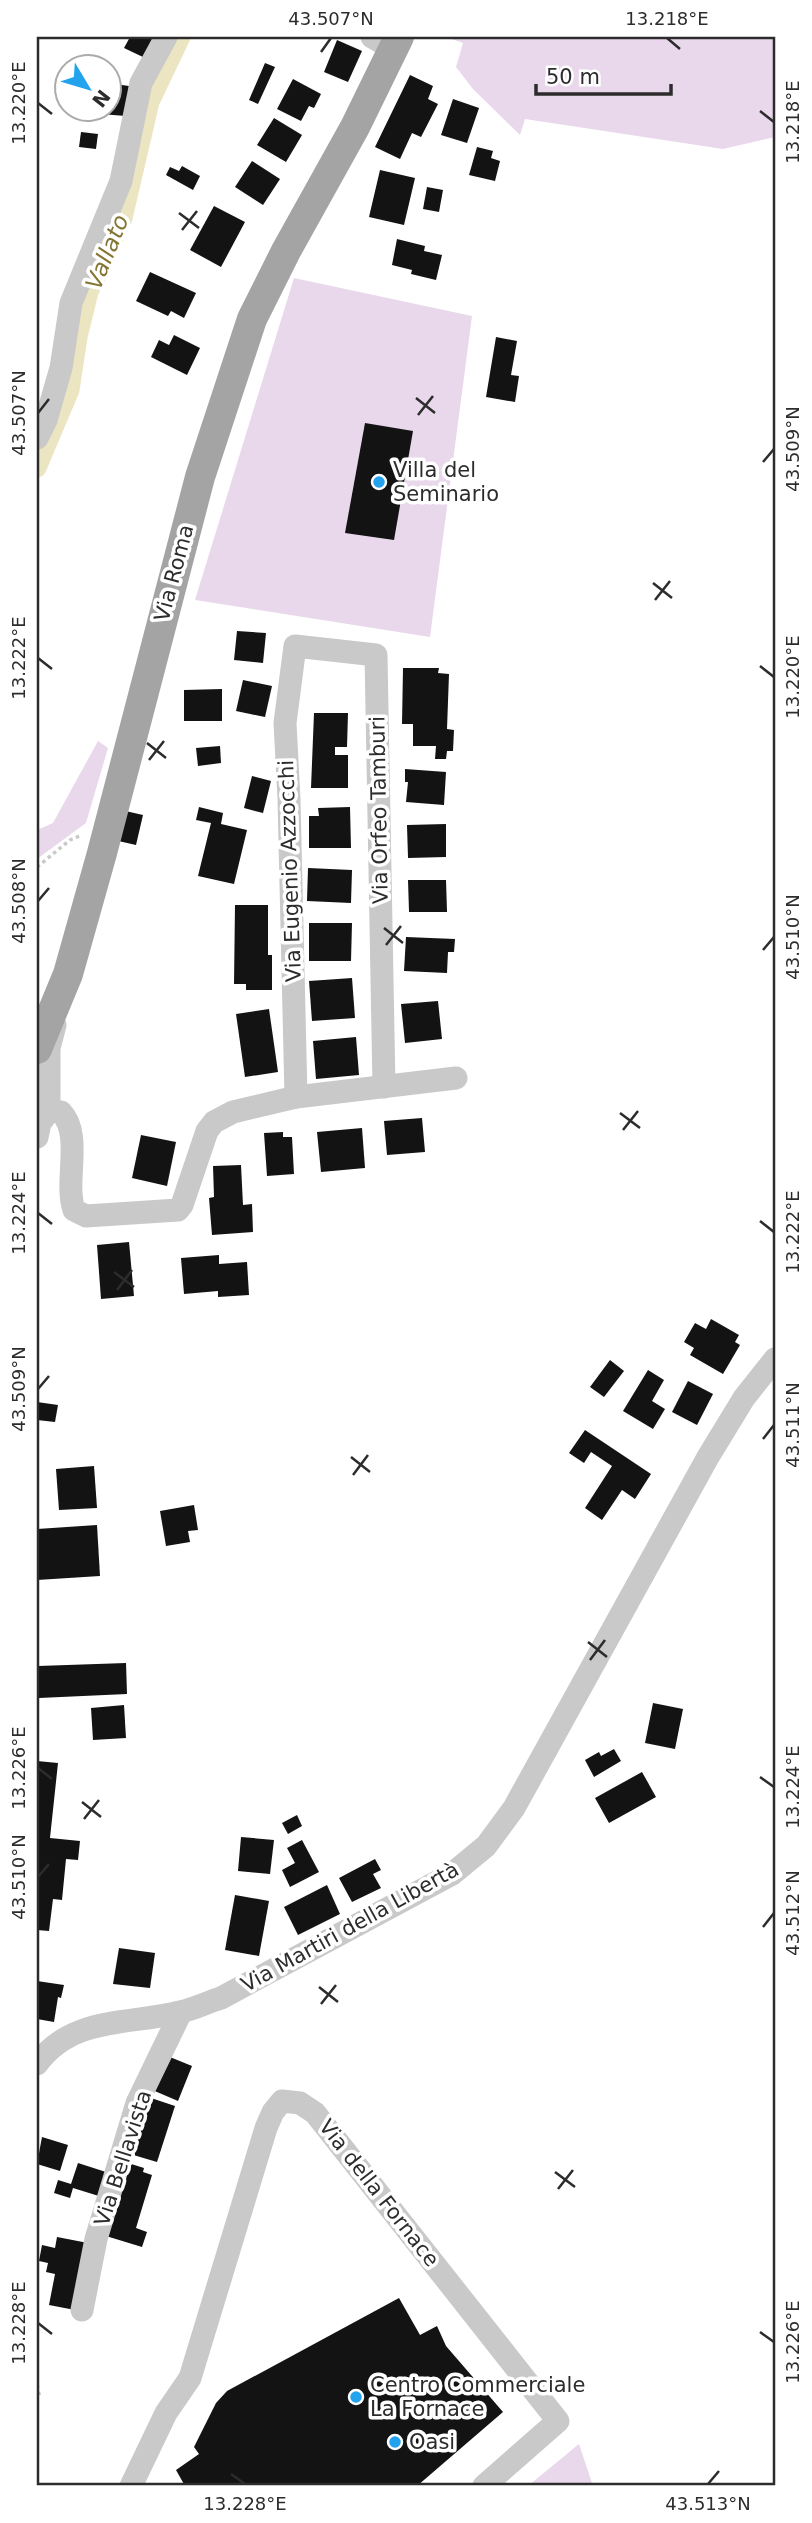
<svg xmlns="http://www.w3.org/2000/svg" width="812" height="2523" font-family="'DejaVu Sans',sans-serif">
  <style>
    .green { fill: #e9d8eb }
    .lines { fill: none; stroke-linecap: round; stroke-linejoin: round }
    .canal { stroke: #ece5c2; stroke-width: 19 }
    .building { fill: #131313 }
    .path { stroke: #c9c9c9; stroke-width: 3.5; stroke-dasharray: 3.5 3.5; stroke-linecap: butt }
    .minor { stroke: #c9c9c9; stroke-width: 23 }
    .major { stroke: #a4a4a4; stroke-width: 30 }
    .ticks { fill: none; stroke: #2c2c2c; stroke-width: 2.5 }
    .poi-dot { fill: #23a2ed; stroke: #fff; stroke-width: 2.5 }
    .labels { text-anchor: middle; stroke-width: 7; stroke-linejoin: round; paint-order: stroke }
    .poi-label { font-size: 21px; fill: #2c2c2c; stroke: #fff; text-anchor: start }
    .street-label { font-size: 21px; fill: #2c2c2c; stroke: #fff }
    .water-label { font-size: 23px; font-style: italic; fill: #837633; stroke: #fff }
    .neatline { fill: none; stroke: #2c2c2c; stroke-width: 2.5 }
    .ticks-label { font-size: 18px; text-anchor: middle; fill: #2c2c2c }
  </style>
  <rect width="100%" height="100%" fill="#fff"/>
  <!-- green -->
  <g class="green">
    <path d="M 446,37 L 775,37 L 775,137 L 723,149 L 525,119 L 520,135 L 473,89 L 456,67 L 463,43 Z"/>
    <path d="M 294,278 L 472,316 L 430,637 L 195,600 Z"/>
    <path d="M 98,741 L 108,748 L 86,823 L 37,859 L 37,830 L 53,823 Z"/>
    <path d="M 579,2444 L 593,2486 L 528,2486 Z"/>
  </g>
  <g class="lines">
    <!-- canal -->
    <path class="canal" d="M 37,468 L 70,390 L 78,337 L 89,292 L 123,218 L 150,102 L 181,37"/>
  </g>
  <!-- building -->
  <g class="building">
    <path d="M 130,37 L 155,37 L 145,58 L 124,48 Z"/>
    <path d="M 337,40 L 362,51 L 348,82 L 324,72 Z"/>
    <path d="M 265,63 L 275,67 L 258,104 L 249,100 Z"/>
    <path d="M 410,75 L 433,86 L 428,99 L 438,104 L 421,137 L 412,133 L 400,159 L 375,147 Z"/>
    <path d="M 293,79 L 321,94 L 314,108 L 309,106 L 301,121 L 277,109 Z"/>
    <path d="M 115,84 L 129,86 L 126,116 L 100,114 L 100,108 L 108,108 L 108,93 L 114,94 Z"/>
    <path d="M 453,99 L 479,108 L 467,143 L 441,135 Z"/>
    <path d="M 274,118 L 302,135 L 286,162 L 257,145 Z"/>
    <path d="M 81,132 L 98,134 L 96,149 L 79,147 Z"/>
    <path d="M 477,147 L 493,151 L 491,158 L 500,161 L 495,181 L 469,175 Z"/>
    <path d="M 252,161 L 280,179 L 263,205 L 235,187 Z"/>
    <path d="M 182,166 L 200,176 L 193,190 L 166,175 L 170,167 L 179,171 Z"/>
    <path d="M 380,170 L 415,178 L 404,225 L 369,217 Z"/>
    <path d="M 427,187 L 443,190 L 439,212 L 423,209 Z"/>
    <path d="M 214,206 L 245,222 L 221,267 L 190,250 Z"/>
    <path d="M 397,239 L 425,246 L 424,251 L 442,255 L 436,280 L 411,274 L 412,270 L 392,265 Z"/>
    <path d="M 150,272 L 196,293 L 184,318 L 171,311 L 168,316 L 136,301 Z"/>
    <path d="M 174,335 L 200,348 L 187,375 L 151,357 L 159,340 L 169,345 Z"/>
    <path d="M 496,337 L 517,341 L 511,375 L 519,376 L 515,402 L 486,397 Z"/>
    <path d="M 365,423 L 413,431 L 394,540 L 345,533 Z"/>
    <path d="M 237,631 L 266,633 L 263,663 L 234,660 Z"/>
    <path d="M 403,668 L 439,668 L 438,673 L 449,674 L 447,729 L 454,730 L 453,751 L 447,751 L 446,759 L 435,759 L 436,746 L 413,746 L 413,724 L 402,724 Z"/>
    <path d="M 243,680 L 272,686 L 265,717 L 236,711 Z"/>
    <path d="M 222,689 L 222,721 L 184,721 L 184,690 Z"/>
    <path d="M 314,713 L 348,713 L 347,747 L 335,747 L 335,755 L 348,755 L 348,788 L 311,788 Z"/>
    <path d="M 220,746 L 221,763 L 198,766 L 196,748 Z"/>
    <path d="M 405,769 L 446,772 L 444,805 L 406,802 L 408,782 L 405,782 Z"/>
    <path d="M 252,776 L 271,781 L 263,813 L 244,808 Z"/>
    <path d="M 199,807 L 223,813 L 221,824 L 247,830 L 234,884 L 198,876 L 211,823 L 196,820 Z"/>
    <path d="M 350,807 L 351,848 L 309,848 L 309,816 L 319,816 L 318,808 Z"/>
    <path d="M 121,810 L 143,815 L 136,845 L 114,840 Z"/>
    <path d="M 446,824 L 446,857 L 408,858 L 407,825 Z"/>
    <path d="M 308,868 L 352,870 L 351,903 L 307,901 Z"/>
    <path d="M 408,880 L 446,880 L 447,912 L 409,912 Z"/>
    <path d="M 235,905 L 268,905 L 268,955 L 272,955 L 272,990 L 246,990 L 246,984 L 234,984 Z"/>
    <path d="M 309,923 L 352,923 L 351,961 L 309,961 Z"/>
    <path d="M 406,937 L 455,939 L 454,952 L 448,952 L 447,973 L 404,971 Z"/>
    <path d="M 352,978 L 355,1018 L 312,1021 L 309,981 Z"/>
    <path d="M 438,1001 L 442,1039 L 405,1043 L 401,1004 Z"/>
    <path d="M 269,1009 L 278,1072 L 245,1077 L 236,1014 Z"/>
    <path d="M 356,1037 L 359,1075 L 316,1079 L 313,1041 Z"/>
    <path d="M 422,1118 L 425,1152 L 387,1155 L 384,1121 Z"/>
    <path d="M 362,1128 L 365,1168 L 321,1172 L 317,1132 Z"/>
    <path d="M 283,1132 L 283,1137 L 292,1137 L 294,1174 L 267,1176 L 264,1133 Z"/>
    <path d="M 141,1135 L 176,1142 L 167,1186 L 132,1178 Z"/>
    <path d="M 241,1165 L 243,1205 L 252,1204 L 253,1232 L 212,1235 L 209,1198 L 214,1197 L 213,1166 Z"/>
    <path d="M 129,1242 L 134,1296 L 101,1299 L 97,1245 Z"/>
    <path d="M 219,1255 L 219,1264 L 247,1262 L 249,1295 L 218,1297 L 218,1291 L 184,1294 L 181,1258 Z"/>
    <path d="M 711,1319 L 739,1335 L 735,1342 L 740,1345 L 723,1374 L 690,1355 L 694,1348 L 684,1342 L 695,1323 L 706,1329 Z"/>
    <path d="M 610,1360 L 624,1371 L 604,1397 L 590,1387 Z"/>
    <path d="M 648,1370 L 664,1380 L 652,1401 L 665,1409 L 653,1429 L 623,1411 Z"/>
    <path d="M 688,1381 L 713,1394 L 697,1425 L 672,1412 Z"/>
    <path d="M 37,1402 L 58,1405 L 55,1422 L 37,1420 Z"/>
    <path d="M 585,1430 L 651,1474 L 635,1499 L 622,1490 L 602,1520 L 585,1508 L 612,1466 L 591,1452 L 584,1463 L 569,1453 Z"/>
    <path d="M 94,1466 L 97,1508 L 59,1510 L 56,1469 Z"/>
    <path d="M 194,1505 L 198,1530 L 188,1531 L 190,1542 L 166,1546 L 160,1511 Z"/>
    <path d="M 97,1525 L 100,1576 L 37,1580 L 37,1529 Z"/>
    <path d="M 126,1663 L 127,1694 L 39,1698 L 38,1666 Z"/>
    <path d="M 653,1703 L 683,1709 L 675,1749 L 645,1743 Z"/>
    <path d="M 124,1705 L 126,1738 L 93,1740 L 91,1708 Z"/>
    <path d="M 614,1749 L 621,1761 L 594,1777 L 585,1760 L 599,1752 L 601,1756 Z"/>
    <path d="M 37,1761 L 58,1763 L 50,1838 L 80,1841 L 78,1860 L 66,1859 L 62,1900 L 53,1899 L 49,1931 L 37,1930 Z"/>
    <path d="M 642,1772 L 656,1797 L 609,1823 L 595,1798 Z"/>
    <path d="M 297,1815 L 302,1826 L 288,1834 L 282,1823 Z"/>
    <path d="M 241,1837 L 274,1840 L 270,1874 L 238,1871 Z"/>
    <path d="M 302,1840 L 319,1872 L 290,1887 L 282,1870 L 295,1863 L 287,1848 Z"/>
    <path d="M 375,1859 L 381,1870 L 373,1874 L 381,1888 L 352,1902 L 339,1878 Z"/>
    <path d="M 327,1885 L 340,1914 L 298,1935 L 284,1907 Z"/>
    <path d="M 235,1895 L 269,1901 L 259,1956 L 225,1950 Z"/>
    <path d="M 119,1948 L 155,1953 L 150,1988 L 113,1984 Z"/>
    <path d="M 37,1981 L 64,1985 L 61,1998 L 58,1997 L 54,2022 L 37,2019 Z"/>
    <path d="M 165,2055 L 192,2066 L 178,2101 L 150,2089 Z"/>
    <path d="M 148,2097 L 175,2106 L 157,2162 L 130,2154 Z"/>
    <path d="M 42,2137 L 68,2145 L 60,2171 L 37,2164 Z"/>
    <path d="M 78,2163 L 109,2173 L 102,2197 L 73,2188 L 70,2198 L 54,2193 L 58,2180 L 71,2184 Z"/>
    <path d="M 128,2163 L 144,2168 L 143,2172 L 152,2175 L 136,2228 L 147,2232 L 142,2247 L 106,2236 Z"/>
    <path d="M 57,2237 L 88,2243 L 75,2310 L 49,2305 L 55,2274 L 46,2272 L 48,2263 L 39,2261 L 42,2245 L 55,2248 Z"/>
    <path d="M 399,2298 L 420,2335 L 437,2326 L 446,2346 L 503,2412 L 417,2486 L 185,2486 L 176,2470 L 199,2454 L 194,2447 L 216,2403 L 227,2391 Z"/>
  </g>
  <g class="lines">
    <!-- path -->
    <g class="path">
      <path d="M 37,867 L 70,840 L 82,835"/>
      <path d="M 37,2385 L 40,2398"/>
    </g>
    <!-- minor -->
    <g class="minor">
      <path d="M 372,37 L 393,49"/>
      <path d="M 37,438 L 46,420 L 61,368 L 71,303 L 121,181 L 141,83 L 166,37"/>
      <path d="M 296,1097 L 289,799 L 285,723 L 295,646 L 376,655 L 384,1087"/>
      <path d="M 49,1111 L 61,1112 C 83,1135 64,1181 74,1210 L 86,1216 L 178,1210 L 182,1205 L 207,1131 L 214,1122 L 233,1112 L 296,1097 L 456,1078"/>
      <path d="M 37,1137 L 40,1123 L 49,1111 L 49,1048 L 55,1025"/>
      <path d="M 37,2064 C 72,2016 129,2025 180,2012 C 194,2009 208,2002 221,1998 L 452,1874 L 486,1846 L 514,1808 L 708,1457 L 744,1398 L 775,1359"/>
      <path d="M 82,2310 L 96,2239 L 137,2103 L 181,2012"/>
      <path d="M 131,2486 L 166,2413 L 190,2378 L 266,2128 L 273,2112 L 282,2101 L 300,2103 L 315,2113 L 558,2421 L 484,2486"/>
    </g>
    <!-- major -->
    <path class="major" d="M 37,1049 L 68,974 L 102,853 L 200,477 L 252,319 L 286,251 L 355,127 L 399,37"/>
  </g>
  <!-- ticks -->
  <path class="ticks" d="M 667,38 L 680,49M 321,52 L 331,38M 38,103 L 52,114M 760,111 L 774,122M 179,213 L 199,228M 182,230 L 197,211M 416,398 L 435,413M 38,413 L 49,399M 418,415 L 433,396M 763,462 L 774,449M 653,583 L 672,598M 655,600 L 670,581M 38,658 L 52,669M 760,666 L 774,677M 147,743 L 166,758M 149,760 L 164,741M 38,901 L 49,888M 384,928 L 403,943M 386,945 L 401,926M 763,950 L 774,937M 620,1113 L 640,1128M 623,1130 L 638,1111M 38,1213 L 52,1224M 760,1221 L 774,1232M 114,1272 L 134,1287M 117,1290 L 132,1270M 38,1389 L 49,1376M 763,1439 L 774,1425M 351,1457 L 370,1472M 353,1475 L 368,1455M 588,1642 L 607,1657M 590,1660 L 605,1640M 38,1768 L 52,1779M 760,1777 L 774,1787M 82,1802 L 101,1817M 84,1819 L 99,1800M 38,1877 L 49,1864M 763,1927 L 774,1913M 319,1987 L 338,2002M 321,2004 L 336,1985M 555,2172 L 575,2187M 558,2189 L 573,2170M 38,2323 L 52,2334M 760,2332 L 774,2342M 231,2474 L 245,2484M 708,2484 L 719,2471"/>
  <!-- markers -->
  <g class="poi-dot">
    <circle cx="379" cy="482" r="7"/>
    <circle cx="356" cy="2397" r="7"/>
    <circle cx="395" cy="2442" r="7"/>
  </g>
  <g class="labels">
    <!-- poi labels -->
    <g class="poi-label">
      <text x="393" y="477">Villa del<tspan x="393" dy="24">Seminario</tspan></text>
      <text x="370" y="2392">Centro Commerciale<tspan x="370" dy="24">La Fornace</tspan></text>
      <text x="409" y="2449">Oasi</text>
    </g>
    <!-- street labels -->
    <g class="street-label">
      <text transform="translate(174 573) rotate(-75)" y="7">Via Roma</text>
      <text transform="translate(379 810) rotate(-91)" y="7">Via Orfeo Tamburi</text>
      <text transform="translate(290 871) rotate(-92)" y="7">Via Eugenio Azzocchi</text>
      <text transform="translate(350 1927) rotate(-29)" y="7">Via Martiri della Libertà</text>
      <text transform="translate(123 2158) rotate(-72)" y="7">Via Bellavista</text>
      <text transform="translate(379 2193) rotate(52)" y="7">Via della Fornace</text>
    </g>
    <!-- water labels -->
    <g class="water-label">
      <text transform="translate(107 252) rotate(-68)" y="8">Vallato</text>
    </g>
  </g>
  <!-- border -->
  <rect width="812" height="2523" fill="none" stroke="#ffffff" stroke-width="77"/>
  <!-- north arrow -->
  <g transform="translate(88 88) rotate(128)"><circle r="33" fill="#ffffff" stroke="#ababab" stroke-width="2"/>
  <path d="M0-5L12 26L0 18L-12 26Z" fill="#23a2ed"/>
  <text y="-10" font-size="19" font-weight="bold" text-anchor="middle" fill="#2c2c2c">N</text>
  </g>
  <!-- scale -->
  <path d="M536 84v10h135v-10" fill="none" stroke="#2c2c2c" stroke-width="3.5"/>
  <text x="546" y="84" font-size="21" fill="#2c2c2c" stroke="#ffffff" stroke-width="5" paint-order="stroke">50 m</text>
  <rect x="38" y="38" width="736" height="2446" class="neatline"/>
  <g class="ticks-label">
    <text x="331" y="25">43.507°N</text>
    <text x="667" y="25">13.218°E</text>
    <text transform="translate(19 103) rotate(-90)" y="6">13.220°E</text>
    <text transform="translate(793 122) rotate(-90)" y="6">13.218°E</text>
    <text transform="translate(19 413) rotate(-90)" y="6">43.507°N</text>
    <text transform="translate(793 449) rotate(-90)" y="6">43.509°N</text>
    <text transform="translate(19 658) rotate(-90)" y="6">13.222°E</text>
    <text transform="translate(793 677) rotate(-90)" y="6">13.220°E</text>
    <text transform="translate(19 901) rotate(-90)" y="6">43.508°N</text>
    <text transform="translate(793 937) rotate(-90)" y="6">43.510°N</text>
    <text transform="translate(19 1213) rotate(-90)" y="6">13.224°E</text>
    <text transform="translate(793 1232) rotate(-90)" y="6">13.222°E</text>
    <text transform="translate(19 1389) rotate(-90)" y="6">43.509°N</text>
    <text transform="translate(793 1425) rotate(-90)" y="6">43.511°N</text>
    <text transform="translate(19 1768) rotate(-90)" y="6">13.226°E</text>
    <text transform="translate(793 1787) rotate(-90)" y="6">13.224°E</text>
    <text transform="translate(19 1877) rotate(-90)" y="6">43.510°N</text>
    <text transform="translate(793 1913) rotate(-90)" y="6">43.512°N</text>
    <text transform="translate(19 2323) rotate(-90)" y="6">13.228°E</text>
    <text transform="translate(793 2342) rotate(-90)" y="6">13.226°E</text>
    <text x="245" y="2510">13.228°E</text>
    <text x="708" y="2510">43.513°N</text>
  </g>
</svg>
